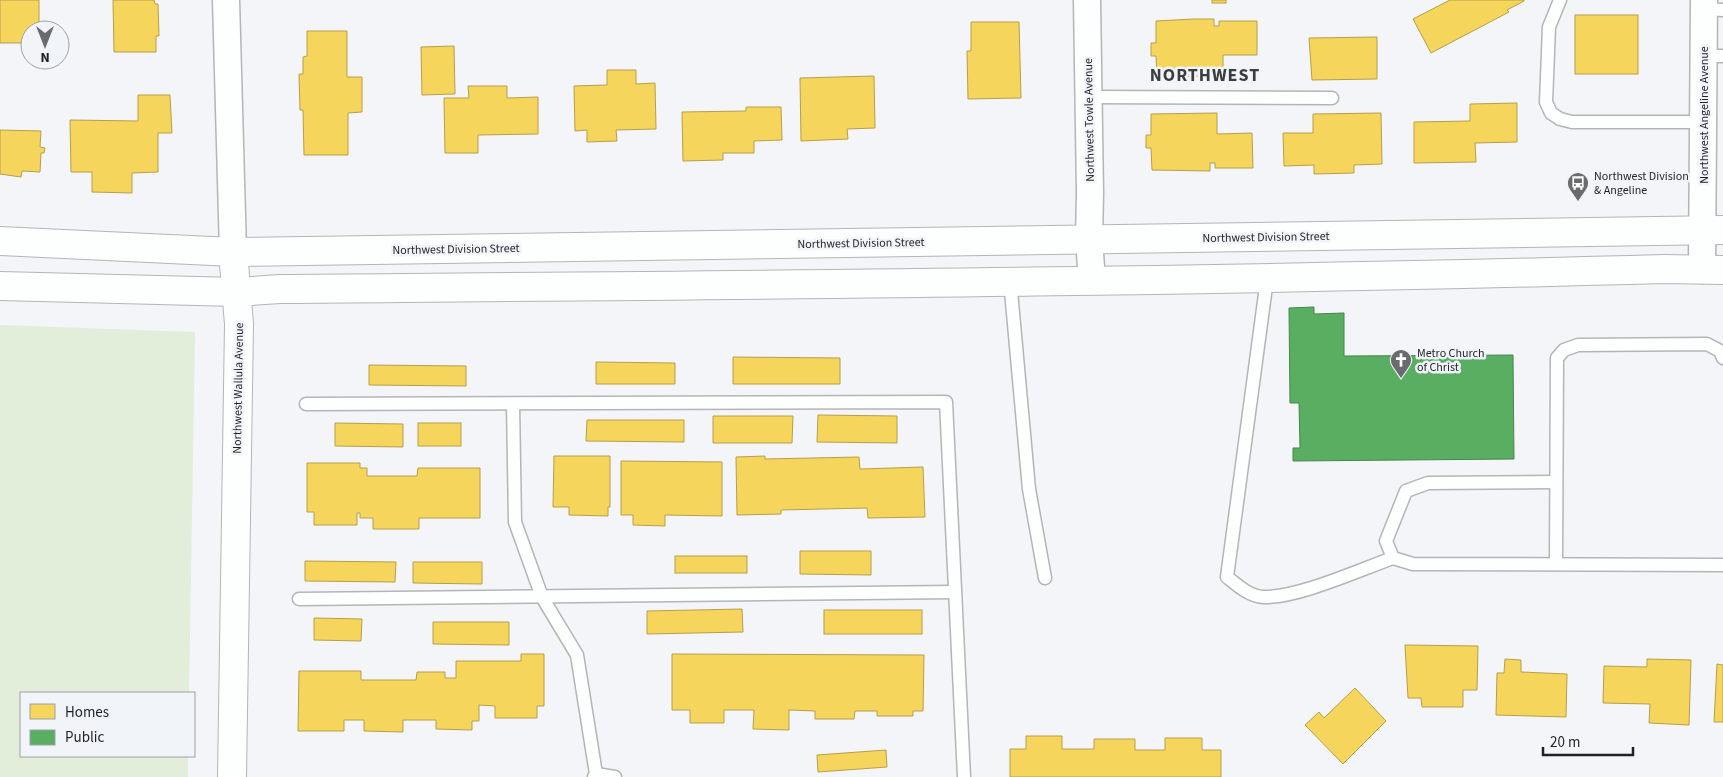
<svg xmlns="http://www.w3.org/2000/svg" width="1723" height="777" font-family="'Source Sans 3',sans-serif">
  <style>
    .green { fill: #e2edda }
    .homes { fill: #f6d55c; stroke: #b69f4b }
    .public { fill: #5aae61; stroke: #48844e }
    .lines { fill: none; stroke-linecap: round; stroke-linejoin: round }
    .service-casing { stroke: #b3b5b7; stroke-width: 15 }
    .minor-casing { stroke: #b3b5b7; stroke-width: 29 }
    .tertiary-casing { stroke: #b3b5b7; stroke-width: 30 }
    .primary-casing { stroke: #b3b5b7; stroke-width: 30 }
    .service { stroke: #fdfefe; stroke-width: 12 }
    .minor { stroke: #fdfefe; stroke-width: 26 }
    .tertiary { stroke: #fdfefe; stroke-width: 28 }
    .primary { stroke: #fdfefe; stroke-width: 28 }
    .labels { text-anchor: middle; stroke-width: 5; stroke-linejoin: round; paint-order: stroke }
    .street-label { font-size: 12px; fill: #1f2123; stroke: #f1f5fa }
    .poi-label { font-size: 12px; fill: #1f2123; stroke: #f1f5fa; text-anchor: start }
    .district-label { font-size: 18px; font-weight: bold; letter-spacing: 1px; fill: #3b3e41; stroke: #f1f5fa }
  </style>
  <rect width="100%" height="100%" fill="#f3f5f8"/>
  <!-- green -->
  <path class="green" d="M 0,325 L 195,332 L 189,693 L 21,693 L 21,756 L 188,756 L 188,777 L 0,777 Z"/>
  <!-- homes -->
  <g class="homes">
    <path d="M 0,0 L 39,0 L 39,30 L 30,30 L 30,43 L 0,43 Z"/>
    <path d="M 113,0 L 154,0 L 155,4 L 158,4 L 159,36 L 156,36 L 156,52 L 114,52 Z"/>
    <rect x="1212" y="0" width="14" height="3"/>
    <path d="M 1450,0 L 1524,0 L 1524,1 L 1507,10 L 1509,12 L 1431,53 L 1413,19 Z"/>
    <rect x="1575" y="15" width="63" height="59"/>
    <path d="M 1194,19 L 1214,19 L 1214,26 L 1219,26 L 1219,21 L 1257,21 L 1257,55 L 1223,55 L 1223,76 L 1157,77 L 1156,56 L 1151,56 L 1151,43 L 1156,43 L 1156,21 Z"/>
    <path d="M 971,22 L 1019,22 L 1021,98 L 968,99 L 967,51 L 971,51 Z"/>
    <path d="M 307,31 L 347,31 L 347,77 L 362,77 L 362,112 L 348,113 L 348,155 L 304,155 L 303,110 L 300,110 L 299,74 L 303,74 L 303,57 L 307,56 Z"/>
    <path d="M 1377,37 L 1377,79 L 1312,80 L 1309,38 Z"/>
    <path d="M 454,46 L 455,94 L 422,95 L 421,47 Z"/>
    <path d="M 607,70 L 636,70 L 636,84 L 655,83 L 656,129 L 616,130 L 617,141 L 587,142 L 587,130 L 575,131 L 574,86 L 607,85 Z"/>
    <path d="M 874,76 L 875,128 L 847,129 L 848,139 L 801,141 L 800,78 Z"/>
    <path d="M 468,86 L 507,86 L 507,98 L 538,97 L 538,134 L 478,135 L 478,153 L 445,153 L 444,98 L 469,98 Z"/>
    <path d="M 138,95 L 170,95 L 172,133 L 158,133 L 158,172 L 132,173 L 132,193 L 92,192 L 92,172 L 71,172 L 70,120 L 138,121 Z"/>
    <path d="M 1517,103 L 1517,142 L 1475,143 L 1476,162 L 1414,163 L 1414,122 L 1470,121 L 1470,104 Z"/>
    <path d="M 746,107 L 781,107 L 782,140 L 754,141 L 754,153 L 723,153 L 723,160 L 683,161 L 682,112 L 746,111 Z"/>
    <path d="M 1217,113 L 1217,134 L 1252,133 L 1253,168 L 1215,168 L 1215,163 L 1210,163 L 1210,171 L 1152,170 L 1151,148 L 1146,148 L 1146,135 L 1151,135 L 1151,114 Z"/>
    <path d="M 1381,113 L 1382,164 L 1354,165 L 1354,173 L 1314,174 L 1314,165 L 1284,166 L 1283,133 L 1313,133 L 1313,114 Z"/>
    <path d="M 0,130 L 41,131 L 40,147 L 45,148 L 44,153 L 41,153 L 40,172 L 22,171 L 21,177 L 0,174 Z"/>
    <path d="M 733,357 L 840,358 L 840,384 L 733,384 Z"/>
    <path d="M 596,362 L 675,363 L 675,384 L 596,384 Z"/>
    <path d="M 369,365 L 466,366 L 466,386 L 369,385 Z"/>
    <path d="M 818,415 L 897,416 L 897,443 L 817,442 Z"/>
    <path d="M 713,416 L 793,416 L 792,443 L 713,443 Z"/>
    <path d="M 587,420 L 684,420 L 684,442 L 586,441 Z"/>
    <path d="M 335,423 L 403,424 L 403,447 L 335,446 Z"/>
    <rect x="418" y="423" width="43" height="23"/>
    <path d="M 554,456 L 610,456 L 610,507 L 608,507 L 608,516 L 569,515 L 569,507 L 553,507 Z"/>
    <path d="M 765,456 L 765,459 L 859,457 L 860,469 L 923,467 L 925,517 L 868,518 L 867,508 L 781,510 L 781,514 L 737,515 L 736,457 Z"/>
    <path d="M 621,461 L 722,462 L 722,516 L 665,515 L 665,526 L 633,525 L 633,515 L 621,515 Z"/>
    <path d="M 307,463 L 360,463 L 360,468 L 367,468 L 367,476 L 417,476 L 418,468 L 480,468 L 480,518 L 419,518 L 419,529 L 373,529 L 373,518 L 360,518 L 360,513 L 357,513 L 357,525 L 314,525 L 314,512 L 307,512 Z"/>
    <path d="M 800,551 L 871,551 L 871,575 L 800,574 Z"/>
    <rect x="675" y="556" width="72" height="17"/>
    <path d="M 305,561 L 396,562 L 395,582 L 305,581 Z"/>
    <path d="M 413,562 L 482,562 L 482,584 L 413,583 Z"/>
    <path d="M 742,609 L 743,632 L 647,634 L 647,611 Z"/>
    <rect x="824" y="610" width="98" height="24"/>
    <path d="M 314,618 L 362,619 L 361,641 L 314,640 Z"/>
    <path d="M 433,622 L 509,622 L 509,645 L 433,644 Z"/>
    <path d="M 1405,645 L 1478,646 L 1477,690 L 1463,690 L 1463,707 L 1422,707 L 1421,698 L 1408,698 Z"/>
    <path d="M 521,654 L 544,654 L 544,706 L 537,706 L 537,718 L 495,718 L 495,706 L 479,705 L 479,721 L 472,721 L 472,730 L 436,729 L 436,720 L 403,720 L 403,732 L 364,731 L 364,720 L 344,720 L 344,731 L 298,731 L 299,671 L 361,671 L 361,680 L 416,680 L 417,672 L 445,672 L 445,678 L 456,678 L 456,661 L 521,661 Z"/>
    <path d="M 672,654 L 924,655 L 923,711 L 913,711 L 913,716 L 877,716 L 877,711 L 855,711 L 854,719 L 815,719 L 815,711 L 789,710 L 789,730 L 753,729 L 754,710 L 724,710 L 724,723 L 690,723 L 690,710 L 672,710 Z"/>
    <path d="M 1505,659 L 1521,660 L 1521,672 L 1567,674 L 1566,717 L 1496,715 L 1497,673 L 1504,673 Z"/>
    <path d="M 1647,659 L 1691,660 L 1689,725 L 1649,723 L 1650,704 L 1603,703 L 1604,666 L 1647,667 Z"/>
    <path d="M 1717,664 L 1723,665 L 1723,722 L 1714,722 Z"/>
    <path d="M 1355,688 L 1386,721 L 1343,764 L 1305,725 L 1319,712 L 1324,718 Z"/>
    <path d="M 1026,736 L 1062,736 L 1062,749 L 1094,749 L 1094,739 L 1135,739 L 1135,750 L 1165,750 L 1165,738 L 1202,738 L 1202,750 L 1221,750 L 1221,777 L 1010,777 L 1010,749 L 1026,749 Z"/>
    <path d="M 886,750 L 887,767 L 818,772 L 817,755 Z"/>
  </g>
  <!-- public -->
  <path class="public" d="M 1314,307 L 1314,314 L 1344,313 L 1344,356 L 1513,355 L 1514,459 L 1293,461 L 1293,448 L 1300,448 L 1299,403 L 1290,403 L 1289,308 Z"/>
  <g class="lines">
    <!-- service casing -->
    <g class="service-casing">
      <g id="service">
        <path d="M 1560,0 L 1549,27 L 1546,102 L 1551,113 L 1560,119 L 1572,122 L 1704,122"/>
        <path d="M 1704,9 L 1723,10"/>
        <path d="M 1704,56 L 1723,56"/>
        <path d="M 1088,97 L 1332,98"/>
        <path d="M 1267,279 L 1227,577 C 1237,585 1249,596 1263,597 C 1298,598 1359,570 1393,558"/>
        <path d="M 1010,280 L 1029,489 L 1045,578"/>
        <path d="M 306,404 L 946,402 L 964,777"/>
        <path d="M 513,404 L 515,522 L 542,597 L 577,655 L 596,774 L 594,777"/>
        <path d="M 1556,482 L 1428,483 L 1406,491 L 1386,541 L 1393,558 L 1413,564 L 1723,565"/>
        <path d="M 1556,564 L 1557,358 L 1564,350 L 1578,345 L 1707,344 L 1720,351 L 1723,358"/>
        <path d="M 299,599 L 955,592"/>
        <path d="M 596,774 L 615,777"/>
      </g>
    </g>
    <!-- minor casing -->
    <g class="minor-casing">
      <g id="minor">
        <path d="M 226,0 L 233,252"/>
        <path d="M 1087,0 L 1090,193 L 1089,240 L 1092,280"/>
        <path d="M 1702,270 L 1704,0"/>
      </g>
    </g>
    <!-- tertiary casing -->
    <g class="tertiary-casing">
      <path id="tertiary" d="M 232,777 L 239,324 L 233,252"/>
    </g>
    <!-- primary casing -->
    <g class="primary-casing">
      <g id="primary">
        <path d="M 0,241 L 233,252 L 1723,230"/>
        <path d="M 0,286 L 237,292 L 280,289 C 742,285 1203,282 1664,269 L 1723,270"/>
      </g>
    </g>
    <!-- service -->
    <use href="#service" class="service"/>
    <!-- minor -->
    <use href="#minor" class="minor"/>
    <!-- tertiary -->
    <use href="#tertiary" class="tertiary"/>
    <!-- primary -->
    <use href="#primary" class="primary"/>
  </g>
  <!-- icons -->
  <defs>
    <g id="bus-pin" transform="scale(1.125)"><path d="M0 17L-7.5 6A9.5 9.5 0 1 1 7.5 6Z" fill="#696b6e" stroke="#f1f5fa"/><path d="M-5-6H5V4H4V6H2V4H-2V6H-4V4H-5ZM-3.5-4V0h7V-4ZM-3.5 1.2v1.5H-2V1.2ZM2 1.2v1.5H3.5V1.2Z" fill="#fff"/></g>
    <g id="church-pin" transform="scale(1.125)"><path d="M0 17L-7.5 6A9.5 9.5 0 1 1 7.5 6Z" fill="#696b6e" stroke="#f1f5fa"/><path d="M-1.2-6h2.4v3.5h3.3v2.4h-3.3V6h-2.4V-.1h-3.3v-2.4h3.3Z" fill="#fff"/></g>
  </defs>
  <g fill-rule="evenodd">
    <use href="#bus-pin" x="1578" y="183"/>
    <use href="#church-pin" x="1401" y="360"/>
  </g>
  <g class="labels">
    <!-- street labels -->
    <g class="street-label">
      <text transform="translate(1704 115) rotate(-90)" y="4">Northwest Angeline Avenue</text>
      <text transform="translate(1089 120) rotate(-91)" y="4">Northwest Towle Avenue</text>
      <text transform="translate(1266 237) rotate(-1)" y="4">Northwest Division Street</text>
      <text transform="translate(861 243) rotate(-1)" y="4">Northwest Division Street</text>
      <text transform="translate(456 249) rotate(-1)" y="4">Northwest Division Street</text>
      <text transform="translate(238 388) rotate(-89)" y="4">Northwest Wallula Avenue</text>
    </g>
    <!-- poi labels -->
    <g class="poi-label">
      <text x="1594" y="180">Northwest Division<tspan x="1594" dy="14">&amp; Angeline</tspan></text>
      <text x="1417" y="357">Metro Church<tspan x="1417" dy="14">of Christ</tspan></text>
    </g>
    <!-- district labels -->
    <g class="district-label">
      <text x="1205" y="81">NORTHWEST</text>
    </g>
  </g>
  <!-- legend -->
  <rect x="20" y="692" width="175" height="65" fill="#f1f5fa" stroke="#9da0a4"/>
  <rect x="30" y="704" width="25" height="15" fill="#f6d55c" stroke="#9da0a4"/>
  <text x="65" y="717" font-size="15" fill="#1f2123">Homes</text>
  <rect x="30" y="730" width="25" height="15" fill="#5aae61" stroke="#9da0a4"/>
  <text x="65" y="742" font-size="15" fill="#1f2123">Public</text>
  <!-- north arrow -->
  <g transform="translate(45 45) rotate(180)"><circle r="24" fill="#f1f5fa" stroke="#9da0a4"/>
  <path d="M0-4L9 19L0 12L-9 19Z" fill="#696b6e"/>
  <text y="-8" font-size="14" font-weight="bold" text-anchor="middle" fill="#1f2123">N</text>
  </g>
  <!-- scale -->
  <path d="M1543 747v8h90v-8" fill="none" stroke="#1f2123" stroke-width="2.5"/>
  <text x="1550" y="747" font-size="15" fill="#1f2123" stroke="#f1f5fa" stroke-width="4" paint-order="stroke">20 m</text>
</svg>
